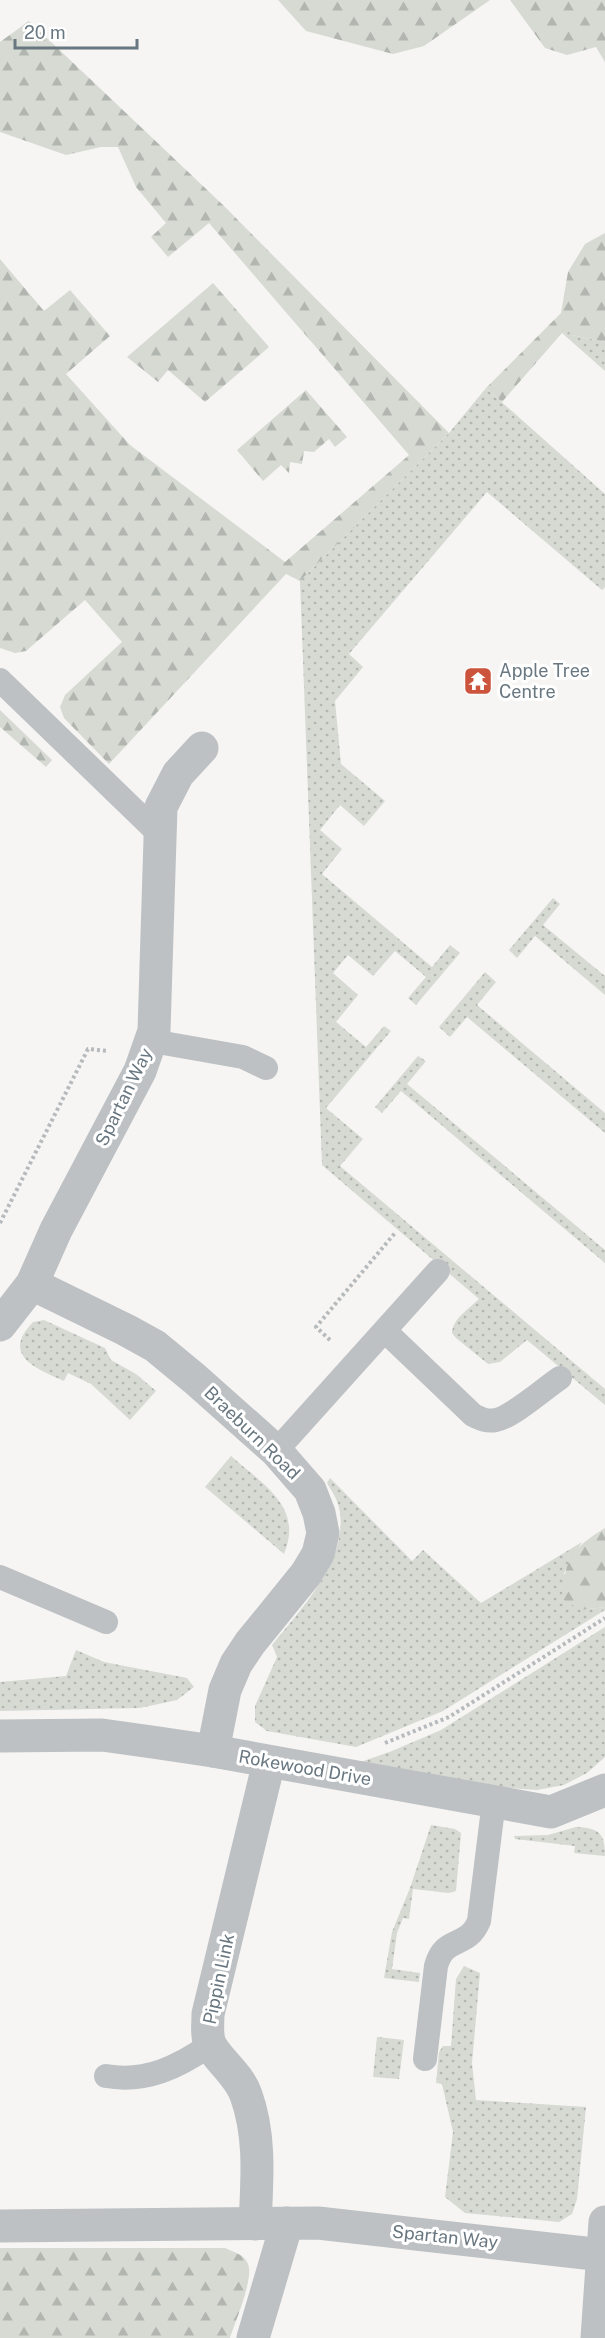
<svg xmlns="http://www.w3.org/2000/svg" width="605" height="2338" font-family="'Public Sans',sans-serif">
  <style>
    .grass { fill: url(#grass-dots) }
    .forest { fill: url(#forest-firs) }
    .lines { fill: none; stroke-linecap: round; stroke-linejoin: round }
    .path { stroke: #b7babc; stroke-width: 4; stroke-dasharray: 3 3; stroke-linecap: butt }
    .lane { stroke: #bdc1c4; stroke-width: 24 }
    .street { stroke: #bdc1c4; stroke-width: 33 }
    .labels { text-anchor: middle; stroke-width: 6; stroke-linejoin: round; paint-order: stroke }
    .poi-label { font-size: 18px; fill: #697780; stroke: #fff; text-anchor: start }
    .street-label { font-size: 18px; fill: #697780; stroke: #fff }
  </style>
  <defs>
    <pattern id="grass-dots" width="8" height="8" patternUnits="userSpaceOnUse" patternTransform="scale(1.5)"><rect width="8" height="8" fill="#d6dad3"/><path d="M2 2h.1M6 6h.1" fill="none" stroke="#b2b6b0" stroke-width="1.8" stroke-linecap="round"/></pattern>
    <pattern id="forest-firs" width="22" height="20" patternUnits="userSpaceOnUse" patternTransform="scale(1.5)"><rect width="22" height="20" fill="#d6dad3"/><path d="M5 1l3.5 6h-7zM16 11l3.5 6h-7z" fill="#b2b6b0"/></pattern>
  </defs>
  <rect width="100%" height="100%" fill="#f6f5f3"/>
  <!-- grass -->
  <g class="grass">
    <path d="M 562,333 L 605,342 L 605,371 Z"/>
    <path d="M 486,388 L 605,494 L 605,587 L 602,590 L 487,492 L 349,654 L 363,667 L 335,701 L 341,764 L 385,801 L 364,826 L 340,805 L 320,830 L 342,849 L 322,874 L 432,967 L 450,945 L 460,953 L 416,1005 L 408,998 L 426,977 L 395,951 L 373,976 L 348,955 L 333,973 L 358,995 L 336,1022 L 366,1047 L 384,1026 L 391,1031 L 326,1108 L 363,1139 L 340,1166 L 605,1389 L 605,1405 L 527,1340 L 500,1362 L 488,1364 L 456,1338 L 452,1333 C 453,1318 469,1309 479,1299 L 322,1165 L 300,581 L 449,433 Z"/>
    <path d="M 553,898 L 560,904 L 543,925 L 605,976 L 605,995 L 535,936 L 517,958 L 509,950 Z"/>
    <path d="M 485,972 L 496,982 L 477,1005 L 605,1113 L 605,1133 L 467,1017 L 450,1037 L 439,1027 Z"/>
    <path d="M 418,1056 L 426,1061 L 407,1084 L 605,1250 L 605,1263 L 401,1091 L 382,1113 L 375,1107 Z"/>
    <path d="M 44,1320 L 105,1348 L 111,1360 L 136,1374 L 156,1391 L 130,1420 L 91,1384 L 68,1373 L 64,1381 C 38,1369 0,1356 33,1322 Z"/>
    <path d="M 231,1456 C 262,1484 304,1506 284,1554 L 205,1487 Z"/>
    <path d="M 330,1478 L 412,1561 L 423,1550 L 481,1603 L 582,1542 L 564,1573 L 581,1610 L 605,1607 L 605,1610 L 443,1711 L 356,1747 L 267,1731 L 255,1722 L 255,1706 L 277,1657 L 272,1645 C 301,1609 353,1555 338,1504 C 336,1497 331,1490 327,1483 Z"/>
    <path d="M 605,1627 L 605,1757 L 587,1773 L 564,1785 L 537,1790 L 496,1787 L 355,1764 L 392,1751 L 441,1730 Z"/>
    <path d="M 76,1650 L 104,1662 L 187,1678 L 194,1687 L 177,1700 L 140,1708 L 0,1711 L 0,1682 L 66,1676 Z"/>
    <path d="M 431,1825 L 455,1829 L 461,1833 L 456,1891 L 449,1893 L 413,1889 L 409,1919 L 403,1918 L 397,1933 L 392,1969 L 420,1973 L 419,1982 L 384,1978 L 392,1932 L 410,1888 Z"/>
    <path d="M 576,1827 C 599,1828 605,1833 605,1856 L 574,1853 L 575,1846 L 515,1839 L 514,1836 L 548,1835 Z"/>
    <path d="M 464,1966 L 480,1973 L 472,2063 L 476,2100 L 586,2107 L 577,2199 L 572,2214 L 559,2222 L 465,2213 L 445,2197 L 453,2132 L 442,2084 L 436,2083 L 439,2052 L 443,2046 L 451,2046 L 456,1979 Z"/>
    <path d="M 377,2037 L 404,2040 L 399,2079 L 373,2077 Z"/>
  </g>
  <!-- forest -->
  <g class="forest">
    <path d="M 278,0 L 490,0 L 424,46 L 393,54 L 306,31 Z"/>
    <path d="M 510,0 L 605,0 L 605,62 L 596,47 L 567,55 L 545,48 Z"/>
    <path d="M 29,21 L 223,205 L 449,433 L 300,581 L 286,574 L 109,764 L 64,718 L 60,707 L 65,695 L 122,642 L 85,600 L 26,651 L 15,653 L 0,648 L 0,259 L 44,311 L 70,290 L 110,336 L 66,374 L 130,445 L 285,562 L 409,455 L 209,223 L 168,257 L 151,237 L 166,223 L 136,187 L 118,147 L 101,147 L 66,155 L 0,132 L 0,42 Z"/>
    <path d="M 605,233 L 605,342 L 562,333 L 502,402 L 486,388 L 561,313 L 568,272 L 585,244 Z"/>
    <path d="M 213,283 L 269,347 L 205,402 L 168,370 L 158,382 L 127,357 Z"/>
    <path d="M 306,390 L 347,437 L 335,447 L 329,439 L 314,452 L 304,451 L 302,464 L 290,462 L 289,473 L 281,465 L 263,481 L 237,450 Z"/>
    <path d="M 0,710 L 52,760 L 46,767 L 0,727 Z"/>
    <path d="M 605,1528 L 605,1607 L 581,1610 L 562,1599 C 564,1560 572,1548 605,1528 Z"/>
    <path d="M 0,2248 L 225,2248 C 234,2252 245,2255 248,2264 C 254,2279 235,2322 230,2338 L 0,2338 Z"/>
  </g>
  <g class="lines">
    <!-- path -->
    <g class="path">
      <path d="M 0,1223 L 88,1049 L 108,1051"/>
      <path d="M 330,1340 L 316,1327 L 395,1233"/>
      <path d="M 385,1743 L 449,1717 L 605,1618"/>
    </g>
    <!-- lane -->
    <g class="lane">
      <path d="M 0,680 L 159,834"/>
      <path d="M 152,1041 L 243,1057 L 266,1068"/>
      <path d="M 385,1331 L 473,1415 C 481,1419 487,1422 496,1420 C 512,1417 545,1388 560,1378"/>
      <path d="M 276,1451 L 438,1271"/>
      <path d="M 0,1577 L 106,1622"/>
      <path d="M 425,2059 L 436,1966 C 445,1934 467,1950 479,1921 L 494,1801"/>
      <path d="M 106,2076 C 146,2083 178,2067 210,2045"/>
    </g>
    <!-- street -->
    <g class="street">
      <path d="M 32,1284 L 126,1330 L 155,1346 L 195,1379 L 276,1451 L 310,1490 L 319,1513 L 323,1533 L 318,1554 L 306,1574 L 250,1643 L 236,1664 L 225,1690 L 213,1751"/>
      <path d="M 0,1325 L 32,1284 L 56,1230 L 140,1071 L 154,1031 L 161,807 L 178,774 L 202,748"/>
      <path d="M 0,1736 L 102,1735 L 152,1742 L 213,1751 L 551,1812 L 605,1790"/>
      <path d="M 255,2224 C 257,2181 261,2136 246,2095 C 239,2075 221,2063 211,2046 C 206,2037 208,2024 208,2014 L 269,1762"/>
      <path d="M 0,2226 L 318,2223 L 603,2255"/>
      <path d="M 253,2338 L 287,2223"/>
      <path d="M 597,2338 L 605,2222"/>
    </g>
  </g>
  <!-- icons -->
  <defs>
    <g id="temple-square" transform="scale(1.5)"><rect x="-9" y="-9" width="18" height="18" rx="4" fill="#cc533c" stroke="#fff"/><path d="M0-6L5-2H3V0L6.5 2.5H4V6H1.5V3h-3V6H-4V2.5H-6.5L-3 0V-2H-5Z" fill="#fff"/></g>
  </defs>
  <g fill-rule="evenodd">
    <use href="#temple-square" x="478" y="681"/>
  </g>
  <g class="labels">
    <!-- poi labels -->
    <g class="poi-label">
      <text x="499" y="677">Apple Tree<tspan x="499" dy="21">Centre</tspan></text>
    </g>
    <!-- street labels -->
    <g class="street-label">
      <text transform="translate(124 1097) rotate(-64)" y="6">Spartan Way</text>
      <text transform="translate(252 1433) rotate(44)" y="6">Braeburn Road</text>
      <text transform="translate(305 1768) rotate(10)" y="6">Rokewood Drive</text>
      <text transform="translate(219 1979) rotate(-78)" y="6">Pippin Link</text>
      <text transform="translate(445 2237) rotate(6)" y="6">Spartan Way</text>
    </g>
  </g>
  <!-- scale -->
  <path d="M15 39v9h122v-9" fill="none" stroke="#697780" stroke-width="3"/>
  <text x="24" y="39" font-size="18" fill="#697780" stroke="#ffffff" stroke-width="4.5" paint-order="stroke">20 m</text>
</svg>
